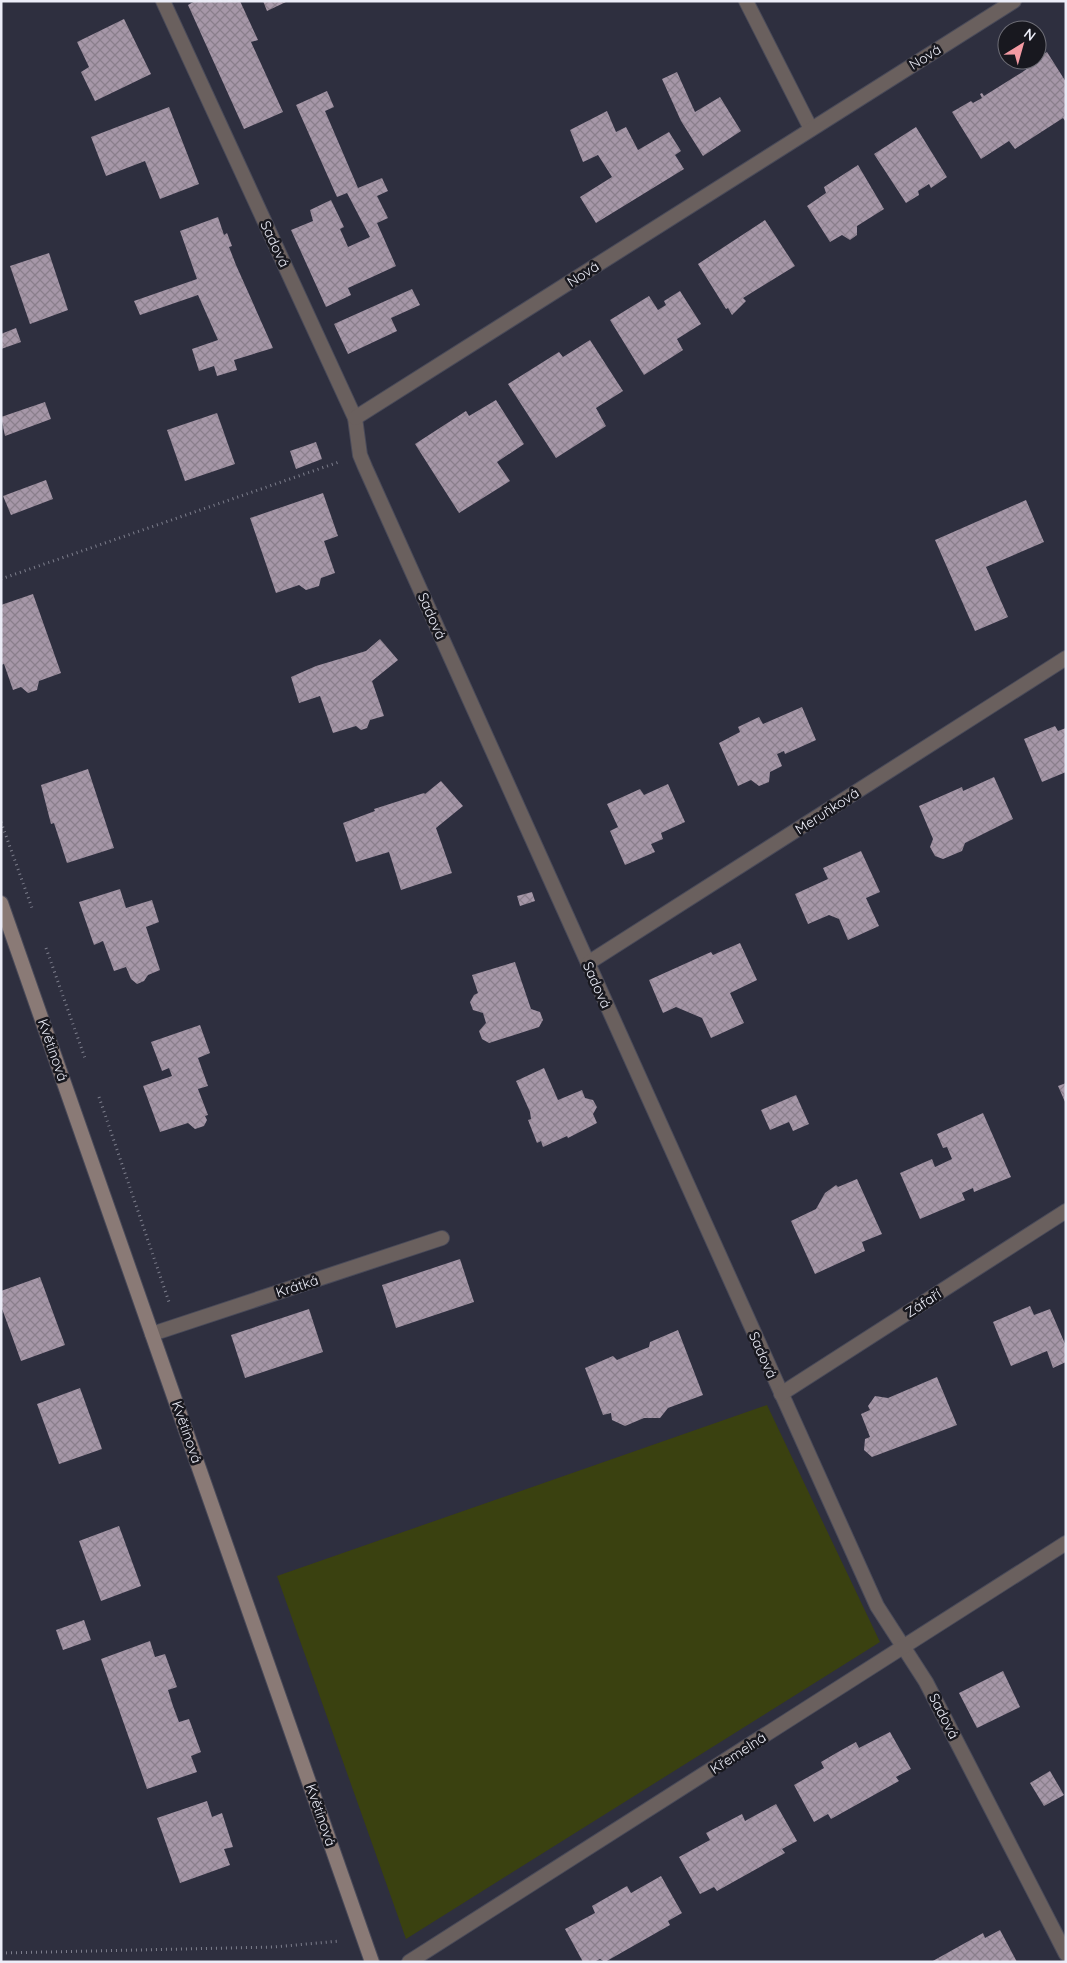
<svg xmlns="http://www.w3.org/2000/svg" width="1067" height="1963" font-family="Quicksand,sans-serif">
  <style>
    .grass { fill: #3a4110 }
    .building { fill: url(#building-cross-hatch) }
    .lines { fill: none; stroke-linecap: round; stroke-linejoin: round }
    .minor-casing { stroke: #494a59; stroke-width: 16 }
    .secondary-casing { stroke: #494a59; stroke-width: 16 }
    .path { stroke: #7d7e8c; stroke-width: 3; stroke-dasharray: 1 4; stroke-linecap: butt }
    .minor { stroke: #6a605e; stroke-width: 14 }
    .secondary { stroke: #8a7a76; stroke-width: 14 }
    .labels { text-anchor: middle; stroke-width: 5; stroke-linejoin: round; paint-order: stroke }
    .street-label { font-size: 14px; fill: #ecedf8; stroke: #18181f }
  </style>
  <defs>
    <pattern id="building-cross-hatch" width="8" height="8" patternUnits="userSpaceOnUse" patternTransform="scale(1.25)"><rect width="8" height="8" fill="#a697a8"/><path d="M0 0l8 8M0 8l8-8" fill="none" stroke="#8a7f8c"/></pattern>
  </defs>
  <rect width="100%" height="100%" fill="#2e2f3f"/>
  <!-- grass -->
  <path class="grass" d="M 767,1405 L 880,1642 L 406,1939 L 277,1576 Z"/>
  <!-- building -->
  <g class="building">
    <path d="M 195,1 L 240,1 L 258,40 L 251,42 L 283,112 L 244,129 L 188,5 Z"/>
    <path d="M 263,1 L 288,1 L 267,11 Z"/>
    <path d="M 124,19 L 151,74 L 95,101 L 81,72 L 89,67 L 77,42 Z"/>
    <path d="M 1047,52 L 1066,82 L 1066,122 L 1063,118 L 1015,149 L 1009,141 L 981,159 L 952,112 L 971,101 L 973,103 L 982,98 L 980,94 L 982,93 L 984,96 L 1021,73 L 1031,66 L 1029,64 Z"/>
    <path d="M 677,72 L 695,112 L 720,97 L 741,131 L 703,156 L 681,121 L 662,79 Z"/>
    <path d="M 327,91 L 334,107 L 325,111 L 358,188 L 382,178 L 388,191 L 377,196 L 388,218 L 377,223 L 396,266 L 348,288 L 351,295 L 326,307 L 291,230 L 313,221 L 310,210 L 331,200 L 344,227 L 340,229 L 348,247 L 370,237 L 347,193 L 337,197 L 296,105 Z"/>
    <path d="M 169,107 L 199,184 L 160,199 L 145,161 L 106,176 L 91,137 Z"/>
    <path d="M 607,111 L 616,132 L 626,127 L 638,150 L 669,132 L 681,151 L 675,155 L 684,169 L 596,223 L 580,197 L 612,177 L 598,155 L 583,162 L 570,130 Z"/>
    <path d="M 916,127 L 947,177 L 931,188 L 929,184 L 918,191 L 919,195 L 906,203 L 874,154 Z"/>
    <path d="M 858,165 L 884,209 L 857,226 L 857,235 L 850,240 L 842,235 L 830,242 L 807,206 L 826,193 L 824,187 Z"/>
    <path d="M 218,217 L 224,235 L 227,233 L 232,246 L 229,247 L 236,265 L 273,348 L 234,360 L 237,370 L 217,376 L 214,366 L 199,371 L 192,349 L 218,340 L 198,295 L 140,315 L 134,301 L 197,279 L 180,231 Z"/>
    <path d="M 765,220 L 795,266 L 743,298 L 746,301 L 732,315 L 728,308 L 726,309 L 698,264 Z"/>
    <path d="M 49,253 L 68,310 L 30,324 L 10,266 Z"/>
    <path d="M 412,289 L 420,305 L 391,318 L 397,331 L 348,354 L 334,324 Z"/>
    <path d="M 680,291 L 701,324 L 677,339 L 683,350 L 644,375 L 610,320 L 649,296 L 658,310 L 666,305 L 664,301 Z"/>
    <path d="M 16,328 L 21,342 L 1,349 L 1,334 Z"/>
    <path d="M 590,340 L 623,391 L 596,408 L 606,426 L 556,458 L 508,384 L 559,352 L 563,357 Z"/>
    <path d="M 496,400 L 524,444 L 497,462 L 510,481 L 459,513 L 415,444 L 466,411 L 469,416 Z"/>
    <path d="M 45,402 L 51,419 L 5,436 L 1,417 Z"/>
    <path d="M 217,413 L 235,464 L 185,481 L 167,430 Z"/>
    <path d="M 316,442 L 322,459 L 296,469 L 290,451 Z"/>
    <path d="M 46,480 L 53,499 L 11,515 L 3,496 Z"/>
    <path d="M 323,493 L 338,536 L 324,541 L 335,573 L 321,578 L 319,586 L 306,590 L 299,585 L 276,593 L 250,518 Z"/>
    <path d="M 1026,500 L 1044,542 L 986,567 L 1008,617 L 975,631 L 935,540 Z"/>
    <path d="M 33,594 L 61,673 L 39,681 L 37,690 L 28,693 L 21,687 L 13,690 L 4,664 L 1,665 L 1,605 Z"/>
    <path d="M 380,639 L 398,660 L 372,681 L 384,716 L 370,720 L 367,728 L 361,730 L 356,726 L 333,733 L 320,696 L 299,703 L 291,677 L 316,666 L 366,651 Z"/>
    <path d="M 802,707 L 816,740 L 785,754 L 784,751 L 777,754 L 782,766 L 770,772 L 769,782 L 759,786 L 751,780 L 738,786 L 719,743 L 740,732 L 738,727 L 759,717 L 763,724 Z"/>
    <path d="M 1055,726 L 1058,731 L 1066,728 L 1066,772 L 1042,782 L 1024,739 Z"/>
    <path d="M 88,769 L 114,848 L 67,863 L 54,823 L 51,824 L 41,785 Z"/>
    <path d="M 994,777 L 1013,819 L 965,843 L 962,851 L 943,859 L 935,856 L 930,847 L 933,839 L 919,806 L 962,787 L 963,791 Z"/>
    <path d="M 441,781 L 463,806 L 436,828 L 452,873 L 401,890 L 389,852 L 356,862 L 343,823 L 375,811 L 374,809 L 424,793 L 425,794 Z"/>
    <path d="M 668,784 L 685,822 L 661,833 L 663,839 L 651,844 L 655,852 L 625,865 L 610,831 L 618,827 L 607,804 L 640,789 L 644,795 Z"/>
    <path d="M 861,851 L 880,892 L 866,898 L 879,926 L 848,940 L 839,919 L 829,915 L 808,924 L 795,894 L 828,879 L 823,868 Z"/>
    <path d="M 120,889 L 126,908 L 152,900 L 159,922 L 146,927 L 160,970 L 148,975 L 144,981 L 137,984 L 131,979 L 126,967 L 114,971 L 103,941 L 94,945 L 79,902 Z"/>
    <path d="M 532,892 L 535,901 L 520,906 L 517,896 Z"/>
    <path d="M 740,943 L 757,980 L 730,993 L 744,1023 L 711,1038 L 702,1018 L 676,1007 L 663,1013 L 649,980 L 711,952 L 713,955 Z"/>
    <path d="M 515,962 L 531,1009 L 540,1012 L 543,1020 L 539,1027 L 489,1043 L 482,1039 L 479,1031 L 486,1023 L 483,1013 L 473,1010 L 470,1002 L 474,995 L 478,993 L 472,975 Z"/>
    <path d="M 200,1025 L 210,1053 L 198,1058 L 208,1086 L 198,1089 L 208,1115 L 205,1116 L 207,1120 L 204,1126 L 195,1129 L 188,1123 L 160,1132 L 143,1086 L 172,1076 L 169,1068 L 162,1071 L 151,1042 Z"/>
    <path d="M 544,1068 L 558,1100 L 582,1090 L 585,1098 L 593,1100 L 597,1107 L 593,1114 L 597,1123 L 568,1138 L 567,1136 L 543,1147 L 541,1141 L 537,1143 L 528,1120 L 531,1119 L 530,1112 L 516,1081 Z"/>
    <path d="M 1066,1083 L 1066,1104 L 1058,1086 Z"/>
    <path d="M 796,1095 L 809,1124 L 793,1131 L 789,1122 L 770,1130 L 761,1110 Z"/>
    <path d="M 983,1113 L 1011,1177 L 974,1192 L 973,1188 L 962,1193 L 965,1200 L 920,1219 L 900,1173 L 932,1159 L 935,1167 L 952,1159 L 947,1147 L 943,1148 L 937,1134 Z"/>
    <path d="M 857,1179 L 882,1234 L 862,1242 L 865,1251 L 815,1274 L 791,1221 L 816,1209 L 825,1193 L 836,1185 L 838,1187 Z"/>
    <path d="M 460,1259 L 474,1302 L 396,1328 L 382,1285 Z"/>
    <path d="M 40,1277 L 65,1345 L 21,1361 L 1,1306 L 1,1291 Z"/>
    <path d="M 1030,1306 L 1034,1315 L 1050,1309 L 1066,1346 L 1066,1362 L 1053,1368 L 1047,1351 L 1011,1366 L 993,1322 Z"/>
    <path d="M 309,1309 L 323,1352 L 245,1378 L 231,1335 Z"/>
    <path d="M 678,1330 L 703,1395 L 668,1408 L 660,1418 L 644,1418 L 625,1426 L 612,1420 L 611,1413 L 603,1415 L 585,1368 L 613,1356 L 617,1360 L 649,1347 L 650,1342 Z"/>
    <path d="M 937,1377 L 957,1425 L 872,1457 L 864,1450 L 865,1439 L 870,1437 L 861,1414 L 870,1410 L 868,1406 L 875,1396 L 888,1398 Z"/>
    <path d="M 80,1388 L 102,1449 L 59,1464 L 37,1404 Z"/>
    <path d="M 119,1526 L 141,1586 L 101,1601 L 79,1541 Z"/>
    <path d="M 84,1620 L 91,1640 L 63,1650 L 56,1630 Z"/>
    <path d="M 150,1641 L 155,1657 L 165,1654 L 177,1687 L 168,1690 L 173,1706 L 179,1722 L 189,1719 L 201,1752 L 191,1756 L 197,1772 L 147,1789 L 101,1659 Z"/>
    <path d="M 1003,1671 L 1020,1707 L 977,1728 L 959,1693 Z"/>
    <path d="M 890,1732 L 911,1769 L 896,1777 L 899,1781 L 831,1819 L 828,1814 L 814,1822 L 794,1785 L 824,1768 L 821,1762 L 838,1752 L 856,1742 L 859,1748 Z"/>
    <path d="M 1050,1771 L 1064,1795 L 1044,1806 L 1030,1783 Z"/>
    <path d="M 207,1801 L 212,1817 L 222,1813 L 233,1847 L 224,1849 L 230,1865 L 180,1883 L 157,1818 Z"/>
    <path d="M 776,1804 L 797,1841 L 782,1849 L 785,1853 L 717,1891 L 714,1887 L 700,1894 L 679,1857 L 710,1840 L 706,1833 L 742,1814 L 745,1821 Z"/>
    <path d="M 661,1876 L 682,1913 L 668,1921 L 670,1925 L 605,1962 L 600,1959 L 594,1962 L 583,1962 L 565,1929 L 595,1913 L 592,1906 L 627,1886 L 631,1893 Z"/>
    <path d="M 1000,1930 L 1017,1962 L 931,1962 L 983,1933 L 985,1938 Z"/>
  </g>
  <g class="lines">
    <!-- minor casing -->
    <g class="minor-casing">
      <g id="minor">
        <path d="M 163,1 L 355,418 L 360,455 L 365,467 L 877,1606 L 926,1682 L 1066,1954"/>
        <path d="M 746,1 L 811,129"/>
        <path d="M 355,418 L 1014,1"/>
        <path d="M 588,963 L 1066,658"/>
        <path d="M 152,1334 L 442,1238"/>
        <path d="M 781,1394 L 1066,1211"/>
        <path d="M 409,1962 L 1066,1543"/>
      </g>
    </g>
    <!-- secondary casing -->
    <g class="secondary-casing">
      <path id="secondary" d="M 1,903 L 372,1962"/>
    </g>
    <!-- path -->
    <g class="path">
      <path d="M 1,579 L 339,462"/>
      <path d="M 1,822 L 32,908"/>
      <path d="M 46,948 L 86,1061"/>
      <path d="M 99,1097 L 169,1302"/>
      <path d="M 1,1953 L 274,1947 L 340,1941"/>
    </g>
    <!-- minor -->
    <use href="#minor" class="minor"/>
    <!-- secondary -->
    <use href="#secondary" class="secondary"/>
  </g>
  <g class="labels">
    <!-- street labels -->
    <g class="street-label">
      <text transform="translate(925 57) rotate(-32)" y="5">Nová</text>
      <text transform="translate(275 244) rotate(65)" y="5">Sadová</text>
      <text transform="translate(583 274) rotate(-33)" y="5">Nová</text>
      <text transform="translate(432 616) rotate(66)" y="5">Sadová</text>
      <text transform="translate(827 811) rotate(-33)" y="5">Meruňková</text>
      <text transform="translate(597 985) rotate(66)" y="5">Sadová</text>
      <text transform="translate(53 1050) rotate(71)" y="5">Květinová</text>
      <text transform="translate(297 1286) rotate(-18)" y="5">Krátká</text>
      <text transform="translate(923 1303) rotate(-33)" y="5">Záfaří</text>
      <text transform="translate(763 1355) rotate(66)" y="5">Sadová</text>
      <text transform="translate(187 1432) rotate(71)" y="5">Květinová</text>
      <text transform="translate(944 1716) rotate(63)" y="5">Sadová</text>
      <text transform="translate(738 1753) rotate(-33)" y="5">Křemelná</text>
      <text transform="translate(321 1815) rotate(71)" y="5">Květinová</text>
    </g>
  </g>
  <!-- border -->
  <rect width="1067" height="1963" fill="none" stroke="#ecedf8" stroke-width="5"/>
  <!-- north arrow -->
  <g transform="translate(1022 45) rotate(37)"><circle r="24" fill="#18181f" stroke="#6d6d76"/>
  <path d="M0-4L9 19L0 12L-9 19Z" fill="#f49aa3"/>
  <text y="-8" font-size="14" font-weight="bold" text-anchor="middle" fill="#ecedf8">N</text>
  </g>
</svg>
